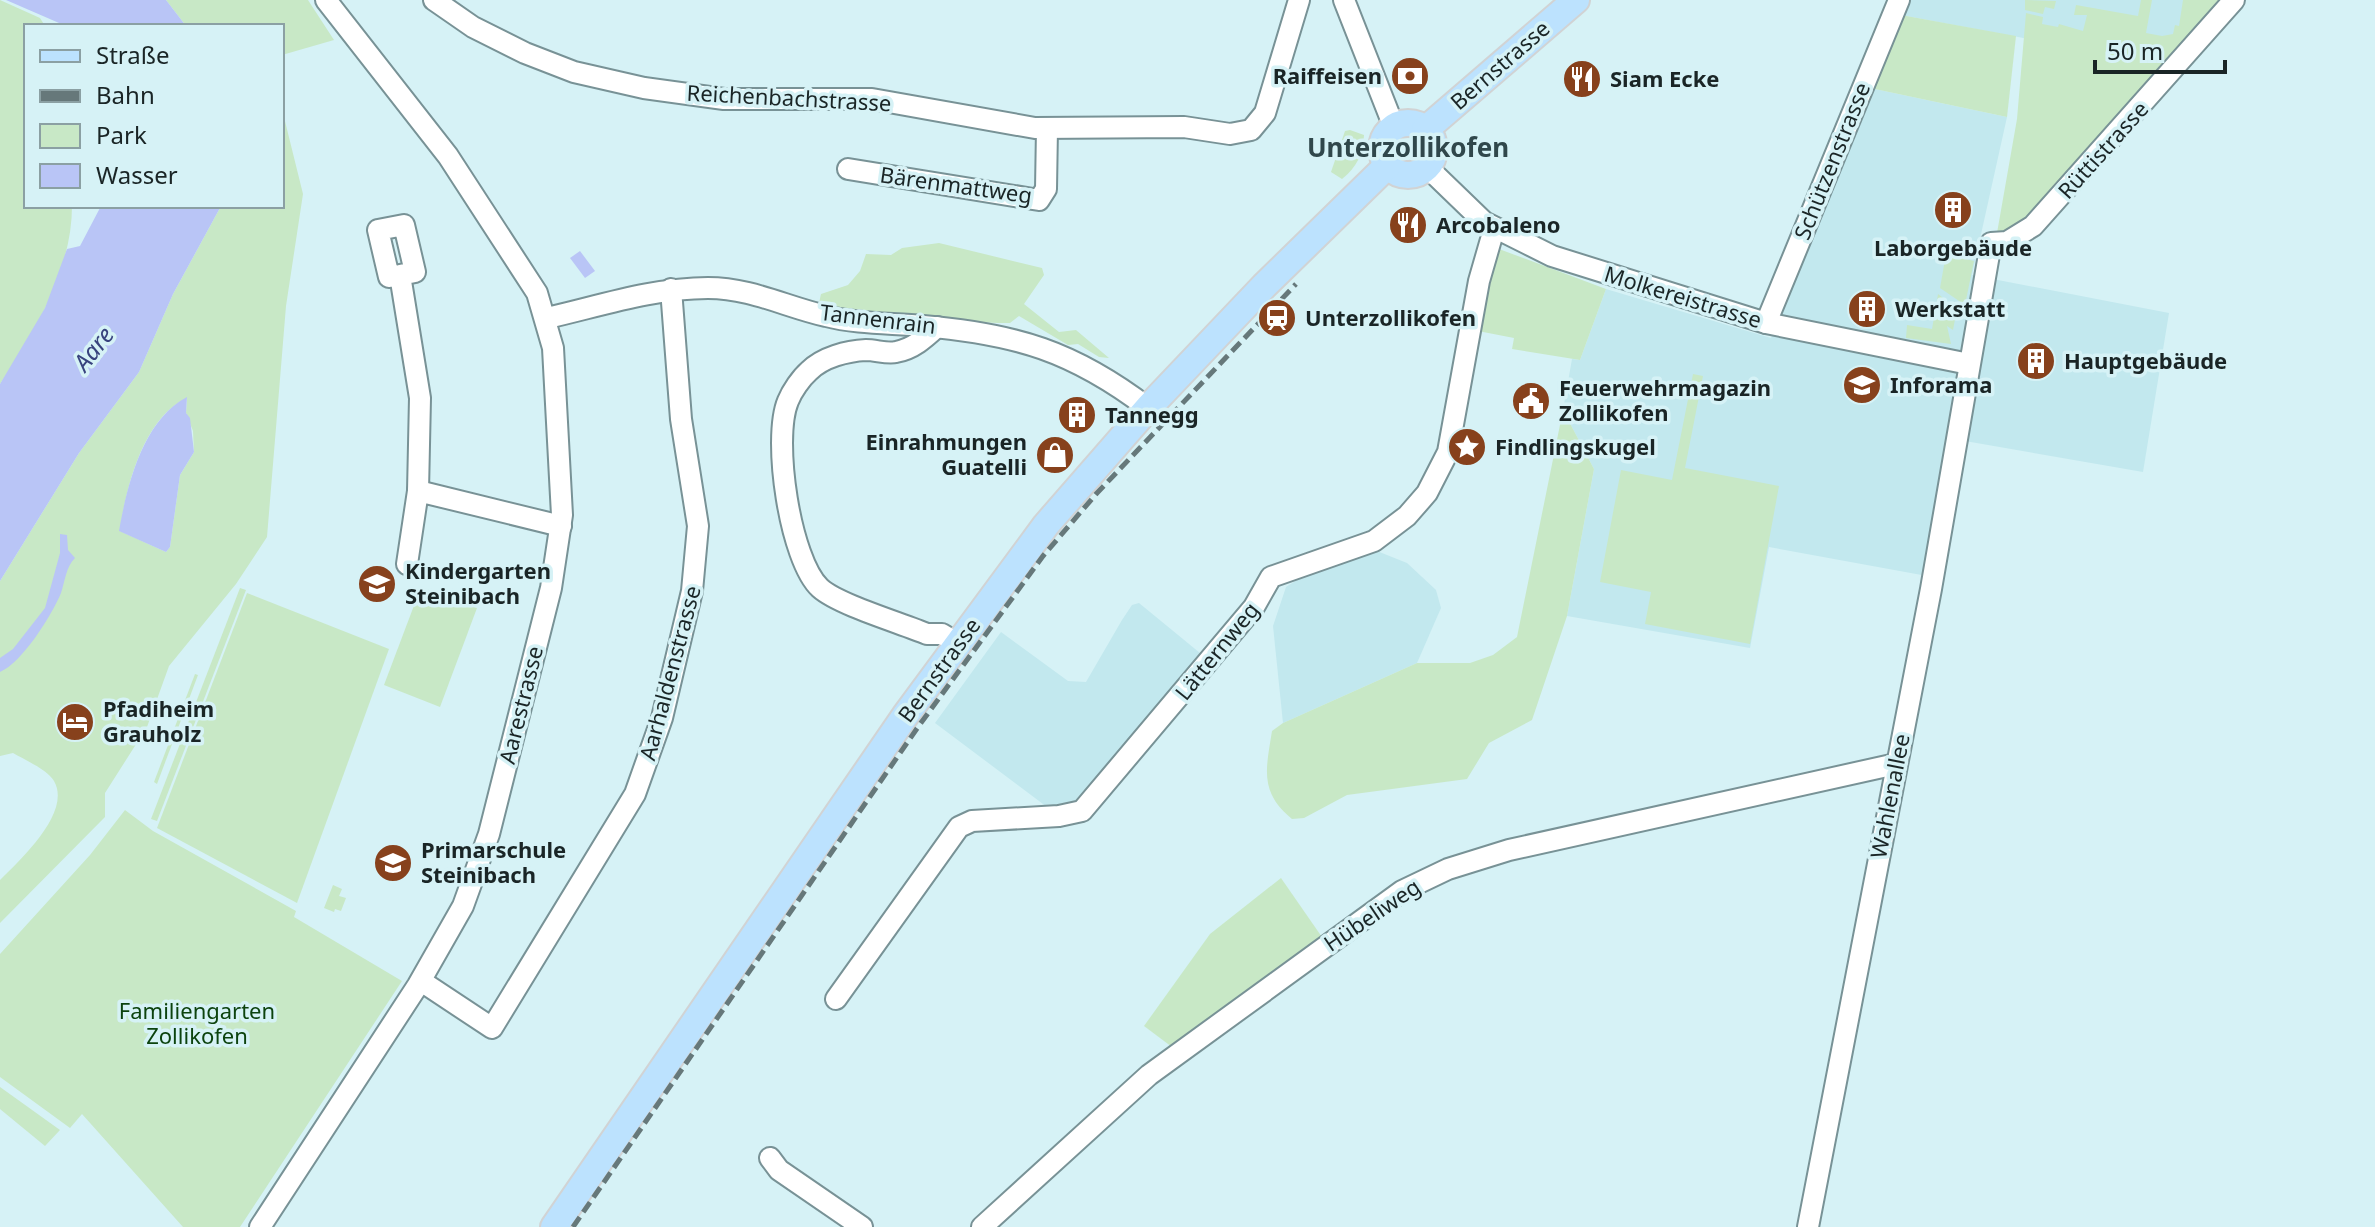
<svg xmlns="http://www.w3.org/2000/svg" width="2375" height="1227" font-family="'Noto Sans',sans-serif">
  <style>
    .built { fill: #c2e8ee }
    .green { fill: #c8e8c6; fill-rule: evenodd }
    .water { fill: #b9c5f6 }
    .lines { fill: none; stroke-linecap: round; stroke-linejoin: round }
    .minor-casing { stroke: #789296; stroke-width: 24 }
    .major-casing { stroke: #d1d3d4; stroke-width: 30 }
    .minor { stroke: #fff; stroke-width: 20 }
    .major { stroke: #bce2fe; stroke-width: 26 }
    .rail { stroke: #66787a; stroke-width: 5; stroke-dasharray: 12 6; stroke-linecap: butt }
    .labels { text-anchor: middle; stroke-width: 7; stroke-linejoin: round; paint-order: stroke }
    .street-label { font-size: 22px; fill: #1a2526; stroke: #d6f2f6 }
    .poi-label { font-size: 22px; font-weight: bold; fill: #1a2526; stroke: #d6f2f6; text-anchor: start }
    .park-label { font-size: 22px; fill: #0c430e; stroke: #d6f2f6 }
    .water-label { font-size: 24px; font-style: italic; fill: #38437e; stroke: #d6f2f6 }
    .quarter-label { font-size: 26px; font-weight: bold; fill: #30474b; stroke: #d6f2f6 }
  </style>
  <rect width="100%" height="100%" fill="#d6f2f6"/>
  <!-- built -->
  <g class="built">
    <path d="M 1908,0 L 2228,0 L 2172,66 L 1901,15 Z"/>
    <path d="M 1870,88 L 2007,117 L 1972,275 L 2169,313 L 2143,472 L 1965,441 L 1938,578 L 1769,547 L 1750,648 L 1567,616 L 1594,469 L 1563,410 L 1572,359 L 1580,360 L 1606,289 L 1771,338 Z"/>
    <path d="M 1377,551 L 1407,563 L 1436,590 L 1441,608 L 1417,663 L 1283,723 L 1273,626 L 1286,587 L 1303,576 Z"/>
    <path d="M 1139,603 L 1200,653 L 1145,726 L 1076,803 L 1051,810 L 935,723 L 1001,632 L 1068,681 L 1086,682 L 1122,620 L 1132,605 Z"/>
  </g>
  <!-- green -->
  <g class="green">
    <path d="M 0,0 L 40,18 L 45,26 L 26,26 L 26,206 L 72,206 C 72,270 35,332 0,384 Z"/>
    <path d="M 166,0 L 308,0 L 334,40 L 282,55 L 282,26 L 186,26 Z"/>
    <path d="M 2025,0 L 2056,1 L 2054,9 L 2045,7 L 2043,14 L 2025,10 Z"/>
    <path d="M 2141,0 L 2152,0 L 2146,33 L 2162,36 L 2173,34 L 2175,25 L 2179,26 L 2183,0 L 2226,0 L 2016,233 L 1997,233 L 2017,119 L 2026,13 L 2043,17 L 2042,24 L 2058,27 L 2059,24 L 2083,31 L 2087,15 L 2074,15 L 2076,5 L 2138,16 Z"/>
    <path d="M 1901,15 L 2016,36 L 2007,117 L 1870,88 Z"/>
    <path d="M 282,109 L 303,194 L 286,306 L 267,537 L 236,584 L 169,666 L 147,727 L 105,793 L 105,817 L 0,923 L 0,880 C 21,859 72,812 54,781 C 48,770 25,760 13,753 L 0,756 L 0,581 L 79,453 L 139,372 L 173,294 L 221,206 L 282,206 ZM 187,398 L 186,413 L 193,431 L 194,452 L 180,475 L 170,547 L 166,552 L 120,531 C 126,487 143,418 187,398 Z"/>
    <path d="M 1350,130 L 1364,135 C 1363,154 1357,167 1342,179 L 1331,172 L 1345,131 Z"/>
    <path d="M 939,243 L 1042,268 L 1044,275 L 1024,304 L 1059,332 L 1076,330 L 1109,358 L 1099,357 L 1078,344 L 1068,345 L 1019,316 L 1010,323 C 978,323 839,320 819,303 L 821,294 L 848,285 L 860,271 L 866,254 L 891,255 L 902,248 Z"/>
    <path d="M 1499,249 L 1606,289 L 1580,360 L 1512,349 L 1514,338 L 1478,331 L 1493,258 Z"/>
    <path d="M 1946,254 L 1974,261 L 1965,305 L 1940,288 Z"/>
    <path d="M 1938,294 L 1957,309 L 1953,330 L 1947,326 L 1951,344 L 1906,338 L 1907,325 L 1932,329 Z"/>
    <path d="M 1693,374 L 1703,376 L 1685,468 L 1779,486 L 1750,644 L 1645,624 L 1651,592 L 1600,582 L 1621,470 L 1672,480 Z"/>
    <path d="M 1563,410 L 1594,469 L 1567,616 L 1532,720 L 1489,743 L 1467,779 L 1347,795 L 1304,818 L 1292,819 C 1259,792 1266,769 1272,731 L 1283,723 L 1417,663 L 1470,663 L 1493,655 L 1517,637 Z"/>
    <path d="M 421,587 L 477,608 L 440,707 L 384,685 Z"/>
    <path d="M 240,588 L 246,590 L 157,821 L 151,819 Z"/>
    <path d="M 247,593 L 389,649 L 297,903 L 157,828 Z"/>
    <path d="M 195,674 L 198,675 L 157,784 L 154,782 Z"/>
    <path d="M 125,810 L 153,831 L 296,911 L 294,917 L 402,981 L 240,1227 L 183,1227 L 82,1114 L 70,1128 L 0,1077 L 0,954 L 90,855 Z"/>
    <path d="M 1281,878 L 1324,940 L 1176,1050 L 1144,1026 L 1210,934 Z"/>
    <path d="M 333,885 L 342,889 L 339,896 L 346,898 L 341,911 L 335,909 L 334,912 L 324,908 Z"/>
    <path d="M 0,1087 L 60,1130 L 45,1146 L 0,1109 Z"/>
  </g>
  <!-- water -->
  <g class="water">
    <path d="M 6,0 L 166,0 L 186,26 L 66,26 Z"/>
    <path d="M 101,206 L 221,206 L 173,294 L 139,372 L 79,453 L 0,581 L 0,384 L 45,308 L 67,249 L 80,246 Z"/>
    <path d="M 580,251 L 595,271 L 585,278 L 570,258 Z"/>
    <path d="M 187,397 L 186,413 L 190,418 L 194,452 L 180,475 L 170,547 L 166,552 L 119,531 C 127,485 143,420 187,397 Z"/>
    <path d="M 60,534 L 67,535 L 68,550 L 75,558 C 66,567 65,581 61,593 C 52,615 22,663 0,672 L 0,658 L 13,649 L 45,608 L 60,553 Z"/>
  </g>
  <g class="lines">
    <!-- minor casing -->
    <g class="minor-casing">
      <g id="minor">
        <path d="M 434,0 L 473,27 L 525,53 L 574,72 L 644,88 L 724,99 L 872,99 L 1035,128 L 1184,127 L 1230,134 L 1251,130 L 1265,113 L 1299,0"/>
        <path d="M 1344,0 L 1394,127"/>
        <path d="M 1426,166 L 1484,222 L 1552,256 L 1766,323 L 1969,364"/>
        <path d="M 848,169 L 1039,200 L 1046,189 L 1047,128"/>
        <path d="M 400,275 L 389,277 L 378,230 L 404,225 L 415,272 L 400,275 L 420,398 L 418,491"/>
        <path d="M 547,318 C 600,306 653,288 708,288 C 751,288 786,307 826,316 C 857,324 892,323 923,326 C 1016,334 1073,351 1148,408"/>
        <path d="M 1766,323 L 1899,0"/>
        <path d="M 937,327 C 925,338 913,349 896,352 C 887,354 876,350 866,350 C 847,351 823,357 809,371 C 801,378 792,391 788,401 C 772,439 790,560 820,588 C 839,605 901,623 927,634 L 942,634 L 957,643"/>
        <path d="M 407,564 L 418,491 L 561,526"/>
        <path d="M 421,981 L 492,1028 L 635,794 L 662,718 L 692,591 L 698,526 L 681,419 L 671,289"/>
        <path d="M 836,999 L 959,827 L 972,821 L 1059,816 L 1082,811 L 1254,607 L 1271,577 L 1374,541 L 1407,516 L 1427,493 L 1448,452 L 1479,281 L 1494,229"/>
        <path d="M 770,1158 L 779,1170 L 862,1227"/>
        <path d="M 260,1227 L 418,985 L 463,906 L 489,834 L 551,588 L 562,515 L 553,348 L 537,293 L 448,156 L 326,0"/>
        <path d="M 982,1227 L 1149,1075 L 1402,891 L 1448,869 L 1509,850 L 1896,764"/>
        <path d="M 1808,1227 L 1931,589 L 1991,243 L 2007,242 L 2033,226 L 2234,0"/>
      </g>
    </g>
    <!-- major casing -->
    <g class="major-casing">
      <g id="major">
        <circle cx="1408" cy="149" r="26"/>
        <path d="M 1425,130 L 1576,0"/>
        <path d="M 554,1227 L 905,716 L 1046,525 L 1148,408 L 1264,286 L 1388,165"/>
      </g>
    </g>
    <!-- minor -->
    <use href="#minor" class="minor"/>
    <!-- major -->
    <use href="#major" class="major"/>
    <!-- rail -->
    <path class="rail" d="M 573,1227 L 918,727 L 1043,556 L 1097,493 L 1296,284"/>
  </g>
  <!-- icons -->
  <defs>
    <g id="bank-disc" transform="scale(2)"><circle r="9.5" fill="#87411c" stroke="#d6f2f6"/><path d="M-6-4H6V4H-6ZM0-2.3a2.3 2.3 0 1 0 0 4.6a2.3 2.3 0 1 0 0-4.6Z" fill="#fff"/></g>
    <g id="restaurant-disc" transform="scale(2)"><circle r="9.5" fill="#87411c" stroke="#d6f2f6"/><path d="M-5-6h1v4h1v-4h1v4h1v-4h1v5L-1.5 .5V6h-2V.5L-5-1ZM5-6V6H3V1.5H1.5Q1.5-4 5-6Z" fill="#fff"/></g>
    <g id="building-disc" transform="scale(2)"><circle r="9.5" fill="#87411c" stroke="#d6f2f6"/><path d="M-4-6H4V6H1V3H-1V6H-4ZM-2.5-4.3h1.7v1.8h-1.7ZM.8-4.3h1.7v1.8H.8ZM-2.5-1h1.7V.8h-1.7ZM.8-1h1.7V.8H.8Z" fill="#fff"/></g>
    <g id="station-disc" transform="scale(2)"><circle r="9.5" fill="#87411c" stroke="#d6f2f6"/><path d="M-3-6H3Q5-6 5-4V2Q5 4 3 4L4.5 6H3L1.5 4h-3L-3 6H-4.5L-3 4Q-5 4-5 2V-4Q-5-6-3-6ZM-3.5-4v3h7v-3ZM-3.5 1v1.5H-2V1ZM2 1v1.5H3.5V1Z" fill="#fff"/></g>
    <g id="university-disc" transform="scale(2)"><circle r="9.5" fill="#87411c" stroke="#d6f2f6"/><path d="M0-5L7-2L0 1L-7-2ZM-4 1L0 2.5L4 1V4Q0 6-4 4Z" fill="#fff"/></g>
    <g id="civic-disc" transform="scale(2)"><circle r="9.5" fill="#87411c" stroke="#d6f2f6"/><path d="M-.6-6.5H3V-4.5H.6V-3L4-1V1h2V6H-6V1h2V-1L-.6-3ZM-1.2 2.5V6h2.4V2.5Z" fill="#fff"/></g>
    <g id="sight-disc" transform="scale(2)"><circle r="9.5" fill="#87411c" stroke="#d6f2f6"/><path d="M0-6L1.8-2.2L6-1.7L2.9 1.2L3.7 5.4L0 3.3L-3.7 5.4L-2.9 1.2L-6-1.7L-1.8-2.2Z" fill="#fff"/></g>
    <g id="shop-disc" transform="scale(2)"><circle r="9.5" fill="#87411c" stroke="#d6f2f6"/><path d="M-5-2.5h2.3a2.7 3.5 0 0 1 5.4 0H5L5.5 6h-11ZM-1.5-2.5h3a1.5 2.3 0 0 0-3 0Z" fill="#fff"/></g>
    <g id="school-disc" transform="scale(2)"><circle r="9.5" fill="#87411c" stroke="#d6f2f6"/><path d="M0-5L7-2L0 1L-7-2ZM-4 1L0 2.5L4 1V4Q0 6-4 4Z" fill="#fff"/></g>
    <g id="hotel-disc" transform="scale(2)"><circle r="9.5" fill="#87411c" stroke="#d6f2f6"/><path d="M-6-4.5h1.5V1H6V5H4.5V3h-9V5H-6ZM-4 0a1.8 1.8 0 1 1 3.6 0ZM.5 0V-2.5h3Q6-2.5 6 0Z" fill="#fff"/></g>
  </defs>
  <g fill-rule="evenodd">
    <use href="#bank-disc" x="1410" y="76"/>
    <use href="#restaurant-disc" x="1582" y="79"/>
    <use href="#building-disc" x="1953" y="210"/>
    <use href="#restaurant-disc" x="1408" y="225"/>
    <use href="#building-disc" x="1867" y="309"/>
    <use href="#station-disc" x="1277" y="318"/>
    <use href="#building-disc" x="2036" y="361"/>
    <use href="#university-disc" x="1862" y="385"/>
    <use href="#civic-disc" x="1531" y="401"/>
    <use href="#building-disc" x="1077" y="415"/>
    <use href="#sight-disc" x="1467" y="447"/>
    <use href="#shop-disc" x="1055" y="455"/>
    <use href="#school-disc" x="377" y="584"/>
    <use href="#hotel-disc" x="75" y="722"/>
    <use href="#school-disc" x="393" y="863"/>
  </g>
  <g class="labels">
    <!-- street labels -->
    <g class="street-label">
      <text transform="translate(1500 65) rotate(-41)" y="8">Bernstrasse</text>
      <text transform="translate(789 98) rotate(3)" y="8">Reichenbachstrasse</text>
      <text transform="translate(2103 150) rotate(-48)" y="8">Rüttistrasse</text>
      <text transform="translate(1832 161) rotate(-68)" y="8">Schützenstrasse</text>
      <text transform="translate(956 185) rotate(8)" y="8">Bärenmattweg</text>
      <text transform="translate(1683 297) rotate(17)" y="8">Molkereistrasse</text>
      <text transform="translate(878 319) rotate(7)" y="8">Tannenrain</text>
      <text transform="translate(1217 651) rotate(-51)" y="8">Lätternweg</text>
      <text transform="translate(939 670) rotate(-54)" y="8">Bernstrasse</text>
      <text transform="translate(670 673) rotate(-75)" y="8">Aarhaldenstrasse</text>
      <text transform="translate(521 705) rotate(-76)" y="8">Aarestrasse</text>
      <text transform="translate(1890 796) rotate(-79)" y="8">Wahlenallee</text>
      <text transform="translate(1372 915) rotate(-34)" y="8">Hübeliweg</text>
    </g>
    <!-- poi labels -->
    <g class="poi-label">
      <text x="1382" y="84" text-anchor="end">Raiffeisen</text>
      <text x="1610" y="87">Siam Ecke</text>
      <text x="1436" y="233">Arcobaleno</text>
      <text x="1953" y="256" text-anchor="middle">Laborgebäude</text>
      <text x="1895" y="317">Werkstatt</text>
      <text x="1305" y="326">Unterzollikofen</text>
      <text x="2064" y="369">Hauptgebäude</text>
      <text x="1890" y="393">Inforama</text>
      <text x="1559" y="396">Feuerwehrmagazin<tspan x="1559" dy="25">Zollikofen</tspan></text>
      <text x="1105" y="423">Tannegg</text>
      <text x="1027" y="450" text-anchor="end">Einrahmungen<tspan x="1027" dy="25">Guatelli</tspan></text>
      <text x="1495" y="455">Findlingskugel</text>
      <text x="405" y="579">Kindergarten<tspan x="405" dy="25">Steinibach</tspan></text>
      <text x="103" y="717">Pfadiheim<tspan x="103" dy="25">Grauholz</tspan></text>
      <text x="421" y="858">Primarschule<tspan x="421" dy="25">Steinibach</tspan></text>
    </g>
    <!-- park labels -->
    <g class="park-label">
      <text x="197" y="1019">Familiengarten<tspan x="197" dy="25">Zollikofen</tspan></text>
    </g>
    <!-- water labels -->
    <g class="water-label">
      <text transform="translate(94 349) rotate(-52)" y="8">Aare</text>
    </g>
    <!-- quarter labels -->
    <g class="quarter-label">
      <text x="1408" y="157">Unterzollikofen</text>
    </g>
  </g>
  <!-- legend -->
  <rect x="24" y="24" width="260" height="184" fill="#d6f2f6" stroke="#8ba0a3" stroke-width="2"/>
  <rect x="40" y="50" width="40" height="12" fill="#bce2fe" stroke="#8ba0a3" stroke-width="2"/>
  <text x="96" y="64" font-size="24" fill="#1a2526">Straße</text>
  <rect x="40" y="90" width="40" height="12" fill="#66787a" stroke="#8ba0a3" stroke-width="2"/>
  <text x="96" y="104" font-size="24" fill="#1a2526">Bahn</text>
  <rect x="40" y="124" width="40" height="24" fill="#c8e8c6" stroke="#8ba0a3" stroke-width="2"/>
  <text x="96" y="144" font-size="24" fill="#1a2526">Park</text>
  <rect x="40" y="164" width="40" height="24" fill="#b9c5f6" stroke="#8ba0a3" stroke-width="2"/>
  <text x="96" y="184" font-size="24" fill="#1a2526">Wasser</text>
  <!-- scale -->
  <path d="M2095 60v12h130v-12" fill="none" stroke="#1a2526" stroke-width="4"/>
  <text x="2107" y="60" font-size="24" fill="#1a2526" stroke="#d6f2f6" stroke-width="6" paint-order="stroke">50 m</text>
</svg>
